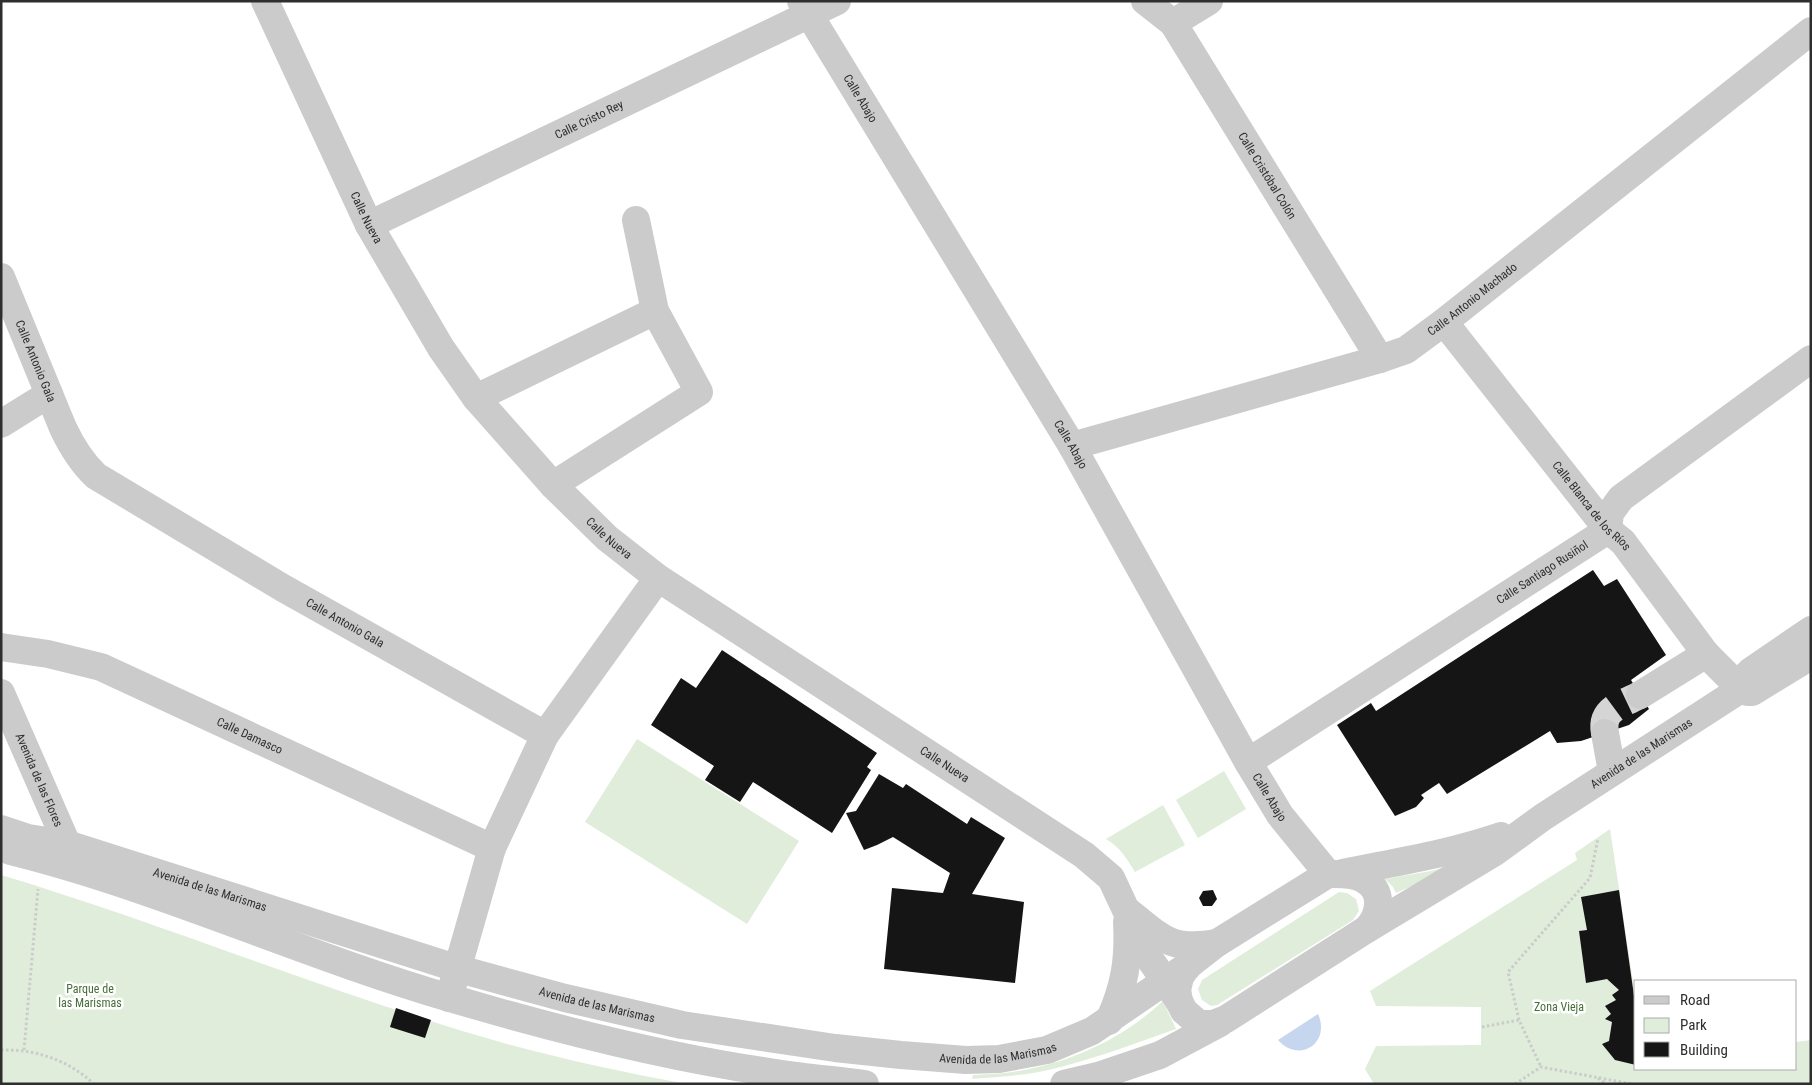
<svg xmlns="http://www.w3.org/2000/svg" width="1812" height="1085" font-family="'Roboto Condensed',sans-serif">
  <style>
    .green { fill: #e0eddb }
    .water { fill: #c5d6ee }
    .building { fill: #151515 }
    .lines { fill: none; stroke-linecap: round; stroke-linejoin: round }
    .minor-tunnel { stroke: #d5d5d5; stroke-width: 28; stroke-dasharray: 28 14; stroke-linecap: butt }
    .path { stroke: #cbcbcb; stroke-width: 3; stroke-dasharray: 2.5 2.5; stroke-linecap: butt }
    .minor { stroke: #cbcbcb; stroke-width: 28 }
    .labels { text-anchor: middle; stroke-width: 5; stroke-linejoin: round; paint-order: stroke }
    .street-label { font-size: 12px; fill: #2e2e2e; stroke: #fff }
    .park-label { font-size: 12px; fill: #466d38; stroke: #fff }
  </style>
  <rect width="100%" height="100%" fill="#fff"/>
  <!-- green -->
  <g class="green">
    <path d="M 637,739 L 799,841 L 747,924 L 585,822 Z"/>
    <path d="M 1224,771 L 1246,809 L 1198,838 L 1176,800 Z"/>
    <path d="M 1163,805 L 1185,845 L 1135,872 C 1127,859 1120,847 1106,839 Z"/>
    <path d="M 1610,829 L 1636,1002 L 1636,1069 L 1796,1069 L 1796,1042 L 1811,1040 L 1811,1084 L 1374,1084 L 1365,1069 L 1376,1046 L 1481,1045 L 1481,1007 L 1376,1006 L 1370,991 L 1577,860 L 1575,853 Z"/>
    <path d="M 1472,859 L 1396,893 L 1393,887 L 1385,879 L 1431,871 Z"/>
    <path d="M 1,875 C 171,926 336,996 507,1044 C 566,1060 627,1073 687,1084 L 1,1084 Z"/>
    <path d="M 1339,892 L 1347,893 L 1356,899 L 1359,911 L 1353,920 L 1217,1005 L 1211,1006 L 1202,1000 L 1198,989 L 1202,980 Z"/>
    <path d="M 1163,1001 L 1176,1029 C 1133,1044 1089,1061 1044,1071 C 1020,1076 996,1077 972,1079 L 973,1075 C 986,1074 999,1074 1012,1072 C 1068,1064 1121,1040 1163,1001 Z"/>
  </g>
  <!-- water -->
  <path class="water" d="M 1318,1014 C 1331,1043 1299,1064 1278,1040 Z"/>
  <!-- building -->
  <g class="building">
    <path d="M 1593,570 L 1604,586 L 1617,579 L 1666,655 L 1631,680 L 1649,709 L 1629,725 L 1581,741 L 1557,743 L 1550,731 L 1447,794 L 1439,783 L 1421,795 L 1424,798 L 1416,807 L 1395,816 L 1337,725 L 1371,703 L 1376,711 Z"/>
    <path d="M 722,650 L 877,753 L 867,767 L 871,770 L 832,833 L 753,782 L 740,802 L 705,780 L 714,766 L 651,725 L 681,678 L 696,688 Z"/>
    <path d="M 879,774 L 903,788 L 906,784 L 967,824 L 971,817 L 1005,838 L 972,894 L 1024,902 L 1015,983 L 884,969 L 892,888 L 943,893 L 950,873 L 893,837 L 877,845 L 864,850 L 846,813 L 856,811 Z"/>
    <path d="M 1213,890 L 1217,899 L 1212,906 L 1203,906 L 1199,898 L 1203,891 Z"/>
    <path d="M 1619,890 L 1636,1010 L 1636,1065 L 1615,1060 L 1602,1044 L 1609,1041 L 1612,1022 L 1605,1019 L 1611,1014 L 1605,1006 L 1616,1000 L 1612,995 L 1619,990 L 1607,979 L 1586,983 L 1579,931 L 1587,930 L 1581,897 Z"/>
    <path d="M 396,1008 L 431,1020 L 425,1038 L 390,1027 Z"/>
  </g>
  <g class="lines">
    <!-- minor-tunnel -->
    <path class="minor-tunnel" d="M 1605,733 C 1600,709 1623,704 1640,695"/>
    <!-- path -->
    <g class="path">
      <path d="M 1519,1020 L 1508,972 L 1590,878 L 1598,838"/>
      <path d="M 1482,1027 L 1519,1020 L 1541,1067"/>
      <path d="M 1,1050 C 36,1049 68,1060 94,1084"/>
      <path d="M 24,1050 L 38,889"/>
      <path d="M 1598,1078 L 1606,1084"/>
      <path d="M 1515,1084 L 1541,1067 L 1632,1084"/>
    </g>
    <!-- minor -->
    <g class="minor">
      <path id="s1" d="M 265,1 L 369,225 L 441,348 L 476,398 L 553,485 L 607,538 L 658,578 L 1084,855 L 1111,878 L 1147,955 L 1179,1001"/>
      <path id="s2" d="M 801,1 L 1072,446 L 1248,762 L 1280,815 L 1328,874"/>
      <path id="s3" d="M 1145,1 L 1173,23 L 1380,359"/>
      <path d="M 1173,23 L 1209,1"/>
      <path id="s4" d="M 369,225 L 837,1"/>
      <path id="s5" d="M 1,277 L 63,428 C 72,447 81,462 96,476 L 283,588 L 545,735 L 492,848 L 449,998"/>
      <path id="s6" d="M 1444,322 L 1608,530 L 1623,542 L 1706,654 L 1741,689 L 1747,692 L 1752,692 L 1811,656"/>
      <path d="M 476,398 L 655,311"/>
      <path d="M 1,424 L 49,394"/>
      <path id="s7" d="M 1072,446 L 1380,359 L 1406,350 L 1444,322 L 1811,31"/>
      <path d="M 553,485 L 699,392 L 655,311 L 636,220"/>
      <path id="s8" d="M 1,647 L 48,654 L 101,667 L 492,848"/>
      <path d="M 1741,689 L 1742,680 L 1751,671 L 1811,630"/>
      <path id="s9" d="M 1,693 L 67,844 L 56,854"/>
      <path d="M 1640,695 L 1706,654"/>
      <path d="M 1605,733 L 1612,772"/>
      <path d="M 545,735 L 658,578"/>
      <path id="s10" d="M 1248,762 L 1608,530 L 1610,513 L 1621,498 L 1811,359"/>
      <path id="s11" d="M 1,829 L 28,838 L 67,844 L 459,969 L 565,998 L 682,1025 L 835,1048 L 901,1055 L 966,1060 L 999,1059 L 1047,1050 L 1092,1031 L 1190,964"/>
      <path d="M 10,851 C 160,888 302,955 450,998 C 555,1029 669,1058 776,1073 C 806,1078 836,1080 865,1084"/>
      <path d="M 1343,873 C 1396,862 1449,854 1501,836"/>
      <path d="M 1328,874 C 1340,874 1352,873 1363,879 C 1384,889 1381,914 1367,929 L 1226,1019 L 1213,1024 L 1199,1024 L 1184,1011 L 1179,1001 L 1177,990 L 1180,977 L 1184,971 L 1190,964 L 1217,943 Z"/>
      <path d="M 1129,912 C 1162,939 1172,951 1217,943"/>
      <path id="s12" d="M 1367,929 L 1495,852 L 1543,817 L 1741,689"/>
      <path d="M 1109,1021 C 1125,986 1129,959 1127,922"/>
      <path d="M 1064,1084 L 1098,1076 L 1160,1055 L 1220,1023"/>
    </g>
  </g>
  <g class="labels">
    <!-- street labels -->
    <g class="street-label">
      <text dy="4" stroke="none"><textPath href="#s2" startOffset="114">Calle Abajo</textPath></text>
      <text dy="4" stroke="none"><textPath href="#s4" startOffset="244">Calle Cristo Rey</textPath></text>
      <text dy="4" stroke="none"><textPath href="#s3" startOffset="215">Calle Cristóbal Colón</textPath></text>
      <text dy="4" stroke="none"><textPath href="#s1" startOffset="239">Calle Nueva</textPath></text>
      <text dy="4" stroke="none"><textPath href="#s7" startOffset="431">Calle Antonio Machado</textPath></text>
      <text dy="4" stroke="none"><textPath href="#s5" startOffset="91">Calle Antonio Gala</textPath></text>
      <text dy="4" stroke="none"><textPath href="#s2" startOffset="519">Calle Abajo</textPath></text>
      <text dy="4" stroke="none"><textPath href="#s6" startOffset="236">Calle Blanca de los Ríos</textPath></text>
      <text dy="4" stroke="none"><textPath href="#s1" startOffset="644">Calle Nueva</textPath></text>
      <text dy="4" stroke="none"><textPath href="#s10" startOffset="350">Calle Santiago Rusiñol</textPath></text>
      <text dy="4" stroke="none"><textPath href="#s5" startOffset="511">Calle Antonio Gala</textPath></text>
      <text dy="4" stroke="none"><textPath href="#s8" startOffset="266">Calle Damasco</textPath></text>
      <text dy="4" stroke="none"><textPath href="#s12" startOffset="326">Avenida de las Marismas</textPath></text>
      <text dy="4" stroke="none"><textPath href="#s1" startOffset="1049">Calle Nueva</textPath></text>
      <text dy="4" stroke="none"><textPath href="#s9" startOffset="95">Avenida de las Flores</textPath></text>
      <text dy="4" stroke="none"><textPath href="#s2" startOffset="924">Calle Abajo</textPath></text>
      <text dy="4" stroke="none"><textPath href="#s11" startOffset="218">Avenida de las Marismas</textPath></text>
      <text dy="4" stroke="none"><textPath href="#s11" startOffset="622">Avenida de las Marismas</textPath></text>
      <text dy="4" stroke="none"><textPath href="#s11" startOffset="1028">Avenida de las Marismas</textPath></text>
    </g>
    <!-- park labels -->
    <g class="park-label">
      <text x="90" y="993">Parque de<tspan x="90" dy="14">las Marismas</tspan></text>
      <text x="1559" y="1011">Zona Vieja</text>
    </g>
  </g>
  <!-- border -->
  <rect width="1812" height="1085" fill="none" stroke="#2e2e2e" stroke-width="5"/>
  <!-- legend -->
  <rect x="1634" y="980" width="162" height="90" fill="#ffffff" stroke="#ababab"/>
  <rect x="1644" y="996" width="25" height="8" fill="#cbcbcb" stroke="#ababab"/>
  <text x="1680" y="1005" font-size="15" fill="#2e2e2e">Road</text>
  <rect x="1644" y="1018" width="25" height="15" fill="#e0eddb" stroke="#ababab"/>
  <text x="1680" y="1030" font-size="15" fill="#2e2e2e">Park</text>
  <rect x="1644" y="1042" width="25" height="15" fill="#151515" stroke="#ababab"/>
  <text x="1680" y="1055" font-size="15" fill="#2e2e2e">Building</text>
</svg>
